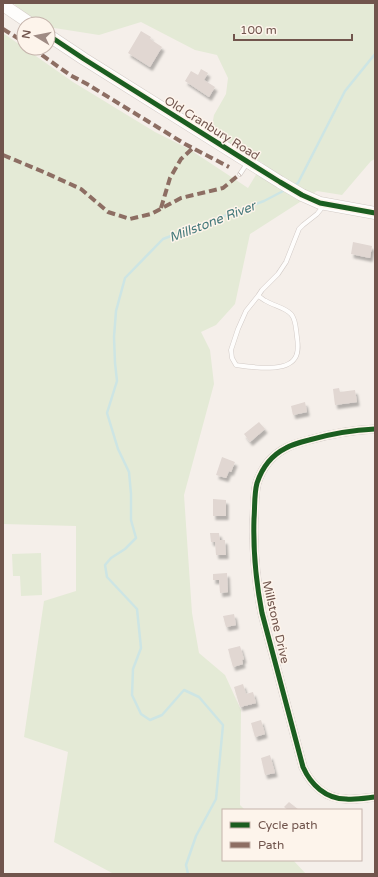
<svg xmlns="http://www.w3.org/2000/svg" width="378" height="877" font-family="'Varela Round',sans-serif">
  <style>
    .green { fill: #e4ead6 }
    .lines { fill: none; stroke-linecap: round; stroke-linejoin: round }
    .stream { stroke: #cde5e4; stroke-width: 2.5 }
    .building { fill: #e1d7d2; filter: url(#shadow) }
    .lane-casing { stroke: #d2cac6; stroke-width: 5 }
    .street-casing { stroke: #d2cac6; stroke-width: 9 }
    .secondary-casing { stroke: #d4cbc6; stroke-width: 13 }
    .lane { stroke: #fefdfc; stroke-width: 4 }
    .street { stroke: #fefdfc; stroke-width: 8 }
    .secondary { stroke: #fefdfc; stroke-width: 12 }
    .quiet { stroke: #8d6e63; stroke-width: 4; stroke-dasharray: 8 4; stroke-linecap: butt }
    .cycleway-casing { stroke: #fdf4eb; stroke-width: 8 }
    .cycleway { stroke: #1b5e20; stroke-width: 5 }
    .labels { text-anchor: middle; stroke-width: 3; stroke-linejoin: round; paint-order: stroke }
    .street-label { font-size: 12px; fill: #71554d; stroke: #fdf4eb }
    .water-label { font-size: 13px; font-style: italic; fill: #45797b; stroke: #fdf4eb }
  </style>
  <defs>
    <filter id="shadow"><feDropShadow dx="2.5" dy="4" stdDeviation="1" flood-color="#0004"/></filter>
  </defs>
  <rect width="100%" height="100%" fill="#f5efea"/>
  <!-- green -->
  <g class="green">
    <path d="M 13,3 L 375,3 L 375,159 L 371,161 L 342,195 L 317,191 L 250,234 L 235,304 L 216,325 L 201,332 L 210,350 L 214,384 L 184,495 L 192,613 L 199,653 L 225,675 L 241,710 L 240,805 L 245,810 L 223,810 L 223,860 L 293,860 L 306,874 L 114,874 L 54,842 L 68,752 L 24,737 L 44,601 L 76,591 L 76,526 L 3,524 L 3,33 L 73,82 L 155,132 L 189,149 L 248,188 L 263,163 L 210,137 L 214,115 L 226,94 L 228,78 L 217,55 L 195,50 L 141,22 L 99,35 L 48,27 L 48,24 L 38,24 Z"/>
    <path d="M 41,553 L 42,595 L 21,596 L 20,576 L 13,576 L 12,554 Z"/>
  </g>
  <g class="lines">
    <!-- stream -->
    <g class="stream">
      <path d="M 295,185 L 298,183 L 345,91 L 375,54"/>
      <path d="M 188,874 L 186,865 L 196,836 L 216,799 L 223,725 L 199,697 L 184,690 L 162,715 L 150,720 L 141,714 L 132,695 L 133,669 L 141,648 L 137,609 L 107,577 L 105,565 L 111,558 L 125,549 L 136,538 L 131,520 L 131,494 L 129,472 L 118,449 L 107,413 L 117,381 L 115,363 L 114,337 L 116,311 L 125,278 L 163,239 L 264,201 L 287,189"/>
    </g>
  </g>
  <!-- building -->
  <g class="building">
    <path d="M 141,31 L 151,37 L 150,39 L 162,47 L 150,67 L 128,53 Z"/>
    <path d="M 201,69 L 208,73 L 204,80 L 215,87 L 209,97 L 185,81 L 191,71 L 198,75 Z"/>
    <path d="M 353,242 L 372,246 L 370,258 L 351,254 Z"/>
    <path d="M 339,388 L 340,392 L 355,390 L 357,402 L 335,405 L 333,389 Z"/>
    <path d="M 305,402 L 307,412 L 293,415 L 291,406 Z"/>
    <path d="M 259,422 L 265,429 L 250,442 L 244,434 Z"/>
    <path d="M 222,457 L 235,462 L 231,472 L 229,471 L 226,478 L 216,475 Z"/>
    <path d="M 213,499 L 226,500 L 226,516 L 213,516 Z"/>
    <path d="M 210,533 L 219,533 L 220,540 L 225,540 L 226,555 L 216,555 L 215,542 L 211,542 Z"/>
    <path d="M 227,573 L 228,592 L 220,593 L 219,580 L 213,580 L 213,574 Z"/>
    <path d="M 234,614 L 236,625 L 226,627 L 223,616 Z"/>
    <path d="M 240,646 L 244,659 L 242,660 L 243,664 L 233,667 L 228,649 Z"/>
    <path d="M 243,684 L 246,694 L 253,692 L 256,703 L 240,707 L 234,687 Z"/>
    <path d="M 261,720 L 265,734 L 255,737 L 251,723 Z"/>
    <path d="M 270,755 L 275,773 L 265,775 L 261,758 Z"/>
    <path d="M 289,802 L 299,810 L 288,810 L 284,807 Z"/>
  </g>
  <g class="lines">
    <!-- lane casing -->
    <g class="lane-casing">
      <g id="lane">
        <path d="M 240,174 L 248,162"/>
        <path d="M 258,296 C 261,297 263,300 266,301 C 274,306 284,307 291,314 C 296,319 296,330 297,337 C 298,344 299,352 295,358 C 286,373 251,367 236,365 L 232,358 L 231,350 L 238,329 L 246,311 L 258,296 L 262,290 L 278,274 L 286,262 L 299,229 L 303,225 L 317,214 L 321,209 L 322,205"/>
      </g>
    </g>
    <!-- street casing -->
    <g class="street-casing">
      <path id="street" d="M 375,429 C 353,430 330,434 309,440 C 301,442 293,444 286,448 C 272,455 262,468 257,483 C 254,494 255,507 254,519 C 253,551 256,582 262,613 L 303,767 C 311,785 326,799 346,799 C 356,800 366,798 375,797"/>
    </g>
    <!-- secondary casing -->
    <g class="secondary-casing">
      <g id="secondary">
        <path d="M 3,5 L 31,24"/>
        <path d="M 48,35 L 84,59 L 280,182 L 302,195 L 320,203 L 375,213"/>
      </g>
    </g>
    <!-- lane -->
    <use href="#lane" class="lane"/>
    <!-- street -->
    <use href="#street" class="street"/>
    <!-- secondary -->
    <use href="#secondary" class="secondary"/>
    <!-- quiet -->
    <g class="quiet">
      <path d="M 3,29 L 24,42"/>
      <path d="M 32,48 L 70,75 L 87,84 L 185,144 L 229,167"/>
      <path d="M 3,155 L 46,173 L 81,189 L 108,212 L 130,219 L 151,214 L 181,198 L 223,188 L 240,174"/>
      <path d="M 161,208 L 170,178 L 181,159 L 193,148"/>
    </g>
    <!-- cycleway casing -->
    <g class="cycleway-casing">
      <g id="cycleway">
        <path d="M 48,35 L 84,59 L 280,182 L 302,195 L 320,203 L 375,213"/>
        <path d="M 375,429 C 353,430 330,434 309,440 C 301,442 293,444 286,448 C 272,455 262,468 257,483 C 254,494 255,507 254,519 C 253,551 256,582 262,613 L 303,767 C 311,785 326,799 346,799 C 356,800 366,798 375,797"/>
      </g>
    </g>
    <!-- cycleway -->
    <use href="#cycleway" class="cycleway"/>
  </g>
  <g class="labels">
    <!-- street labels -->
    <g class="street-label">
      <text transform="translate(212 128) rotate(32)" y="4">Old Cranbury Road</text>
      <text transform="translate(276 622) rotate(77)" y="4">Millstone Drive</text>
    </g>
    <!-- water labels -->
    <g class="water-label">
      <text transform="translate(212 221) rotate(-21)" y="5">Millstone River</text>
    </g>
  </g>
  <!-- border -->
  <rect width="378" height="877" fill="none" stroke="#71554d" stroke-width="8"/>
  <!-- legend -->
  <rect x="222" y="809" width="140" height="52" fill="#fdf4eb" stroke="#c5b4ac"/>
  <rect x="230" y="822" width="20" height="6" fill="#1b5e20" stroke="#c5b4ac"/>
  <text x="258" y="829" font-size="12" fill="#71554d">Cycle path</text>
  <rect x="230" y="842" width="20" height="6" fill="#8d6e63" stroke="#c5b4ac"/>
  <text x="258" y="849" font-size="12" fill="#71554d">Path</text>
  <!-- north arrow -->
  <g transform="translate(36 36) rotate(280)"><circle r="19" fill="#fdf4eb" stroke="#c5b4ac"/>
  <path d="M0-3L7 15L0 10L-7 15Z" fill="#9f8b84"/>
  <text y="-6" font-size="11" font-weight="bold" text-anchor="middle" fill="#71554d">N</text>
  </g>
  <!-- scale -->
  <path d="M234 34v6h118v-6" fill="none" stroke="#71554d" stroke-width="2"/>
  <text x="240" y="34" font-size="12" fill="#71554d" stroke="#fdf4eb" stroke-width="3" paint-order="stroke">100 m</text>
</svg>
